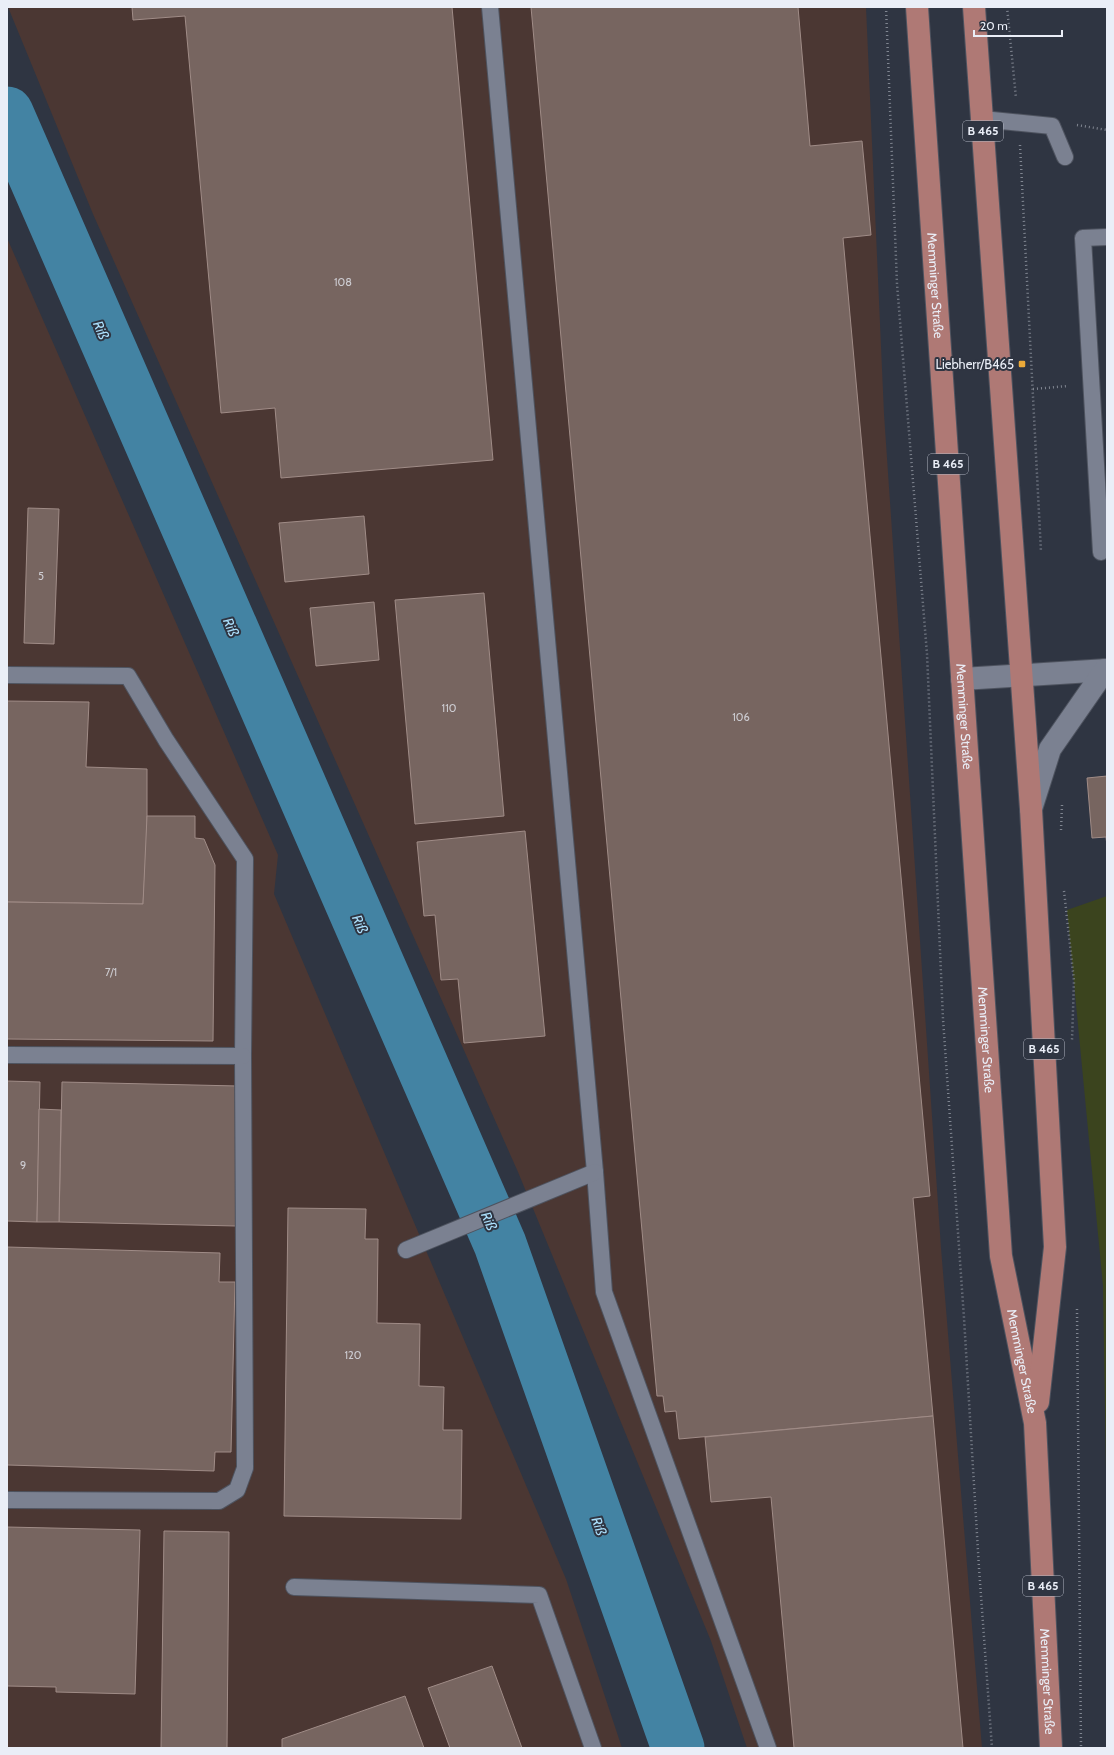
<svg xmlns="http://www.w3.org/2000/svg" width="1114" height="1755" font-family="Cabin,sans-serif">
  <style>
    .industrial { fill: #4b3733 }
    .green { fill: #3b441e }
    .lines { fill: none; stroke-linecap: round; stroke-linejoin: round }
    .river { stroke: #4383a3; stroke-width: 53 }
    .building { fill: #776560; stroke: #a08c87 }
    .service-casing { stroke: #4e535f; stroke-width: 18 }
    .tertiary-casing { stroke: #4e535f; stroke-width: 24 }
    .primary-casing { stroke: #4e535f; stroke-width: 24 }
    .path { stroke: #808691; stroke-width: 2.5; stroke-dasharray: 1 3; stroke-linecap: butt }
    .service { stroke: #7b8191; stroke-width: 16 }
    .tertiary { stroke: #7b8191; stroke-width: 22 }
    .primary { stroke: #af7975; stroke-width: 22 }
    .poi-dot { fill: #eba939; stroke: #2f3542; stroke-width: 1.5 }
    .labels { text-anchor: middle; stroke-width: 4; stroke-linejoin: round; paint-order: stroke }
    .number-label { font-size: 11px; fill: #cdccd1 }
    .shield { fill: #2f3542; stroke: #b2b6c1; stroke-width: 1 }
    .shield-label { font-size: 12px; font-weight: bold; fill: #eaeef7 }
    .street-label { font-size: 13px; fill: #eaeef7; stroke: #2f3542 }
    .poi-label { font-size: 13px; fill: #eaeef7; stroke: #2f3542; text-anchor: end }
    .water-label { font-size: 14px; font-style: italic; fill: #ace1fe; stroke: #2f3542 }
  </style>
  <rect width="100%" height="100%" fill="#2f3542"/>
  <!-- industrial -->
  <g class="industrial">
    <path d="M 8,7 L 866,7 L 884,414 L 941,1248 L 982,1748 L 747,1748 L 711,1641 L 518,1172 L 93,214 Z"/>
    <path d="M 7,238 L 278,855 L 274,894 L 566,1579 L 622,1748 L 7,1748 Z"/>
  </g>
  <!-- green -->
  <path class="green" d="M 1107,896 L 1107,1531 L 1103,1286 L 1067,910 Z"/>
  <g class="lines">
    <!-- river -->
    <path class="river" d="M 7,113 L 500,1244 L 678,1748"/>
  </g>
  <!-- building -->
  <g class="building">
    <path d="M 132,7 L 452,7 L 493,460 L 281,478 L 275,408 L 221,413 L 185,16 L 133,20 Z"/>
    <path d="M 531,7 L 798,7 L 810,146 L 862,141 L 871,235 L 843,238 L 930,1196 L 913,1198 L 933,1416 L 679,1439 L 676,1411 L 665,1412 L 663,1396 L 657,1396 Z"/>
    <path d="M 28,508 L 59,509 L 54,644 L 24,643 Z"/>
    <path d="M 364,516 L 369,574 L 285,582 L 279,523 Z"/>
    <path d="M 484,593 L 504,816 L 415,824 L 395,600 Z"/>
    <path d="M 374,602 L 379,660 L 316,666 L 310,608 Z"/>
    <path d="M 7,701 L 89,702 L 86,767 L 147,769 L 147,838 L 143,904 L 7,902 Z"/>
    <path d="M 1107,776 L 1107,846 L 1106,837 L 1092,838 L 1087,778 Z"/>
    <path d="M 147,816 L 195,816 L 195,838 L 204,839 L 215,865 L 213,1041 L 7,1039 L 7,902 L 143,904 Z"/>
    <path d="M 525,831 L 545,1036 L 464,1043 L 458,979 L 441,980 L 435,915 L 424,916 L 417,842 Z"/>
    <path d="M 7,1081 L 40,1082 L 37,1222 L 7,1221 Z"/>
    <path d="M 62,1082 L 238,1086 L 236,1226 L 59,1222 Z"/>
    <path d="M 39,1109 L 61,1110 L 59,1222 L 37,1222 Z"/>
    <path d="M 288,1208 L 366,1209 L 365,1239 L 378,1239 L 377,1323 L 420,1324 L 419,1386 L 444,1387 L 443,1430 L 462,1430 L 461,1519 L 284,1516 Z"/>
    <path d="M 7,1247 L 220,1253 L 219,1282 L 235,1282 L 231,1452 L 215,1452 L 214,1471 L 7,1465 Z"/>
    <path d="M 933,1416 L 963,1748 L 794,1748 L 771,1497 L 711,1502 L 705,1437 Z"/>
    <path d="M 7,1527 L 140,1530 L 135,1694 L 56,1692 L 56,1687 L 7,1686 Z"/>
    <path d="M 164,1531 L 229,1532 L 227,1748 L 161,1748 Z"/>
    <path d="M 492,1666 L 522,1748 L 450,1748 L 428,1688 Z"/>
    <path d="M 405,1696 L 424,1748 L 282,1748 L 282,1739 Z"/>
  </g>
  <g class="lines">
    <!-- service casing -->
    <g class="service-casing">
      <g id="service">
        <path d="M 490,7 L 595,1172 L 604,1292 L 768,1748"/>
        <path d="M 982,119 L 1052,126 L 1065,157"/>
        <path d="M 1101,552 L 1083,238 L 1107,237"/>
        <path d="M 7,675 L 128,676 L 166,740 L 245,859 L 243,1056 L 245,1468 L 237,1490 L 219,1501 L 7,1500"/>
        <path d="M 7,1055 L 243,1056"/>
        <path d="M 406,1250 L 595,1172"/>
        <path d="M 294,1587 L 539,1595 L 593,1748"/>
      </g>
    </g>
    <!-- tertiary casing -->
    <g class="tertiary-casing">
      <g id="tertiary">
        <path d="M 962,679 L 1107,670"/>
        <path d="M 1031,809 L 1050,749 L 1105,670"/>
      </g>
    </g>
    <!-- primary casing -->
    <g class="primary-casing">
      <g id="primary">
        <path id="s1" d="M 917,7 L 1001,1256 L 1035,1423 L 1051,1748"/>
        <path d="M 974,7 L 1031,809 L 1055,1247 L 1038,1402"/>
      </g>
    </g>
    <!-- path -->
    <g class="path">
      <path d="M 886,7 L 897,284 L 927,654 L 943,1019 L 964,1318 L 979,1568 L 992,1748"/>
      <path d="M 1007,7 L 1016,98"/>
      <path d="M 1077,125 L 1107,130"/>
      <path d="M 1020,145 L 1041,552"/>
      <path d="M 1033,389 L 1068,386"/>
      <path d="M 1061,830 L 1062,805"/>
      <path d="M 1064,891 L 1074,981 L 1072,1040"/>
      <path d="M 1077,1309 L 1081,1748"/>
    </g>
    <!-- service -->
    <use href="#service" class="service"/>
    <!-- tertiary -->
    <use href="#tertiary" class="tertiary"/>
    <!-- primary -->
    <use href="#primary" class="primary"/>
  </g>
  <!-- markers -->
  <rect class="poi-dot" x="1018" y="360" width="8" height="8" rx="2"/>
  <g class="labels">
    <!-- number labels -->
    <g class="number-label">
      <text x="343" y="286">108</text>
      <text x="41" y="580">5</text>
      <text x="449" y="712">110</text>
      <text x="741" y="721">106</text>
      <text x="111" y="976">7/1</text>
      <text x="23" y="1169">9</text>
      <text x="353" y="1359">120</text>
    </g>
    <!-- shield labels -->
    <g class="shield">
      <rect x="963" y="121" width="40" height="20" rx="3"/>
      <rect x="928" y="454" width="40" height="20" rx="3"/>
      <rect x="1024" y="1039" width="40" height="20" rx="3"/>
      <rect x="1023" y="1576" width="40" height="20" rx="3"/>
    </g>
    <g class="shield-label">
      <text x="983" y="135">B 465</text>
      <text x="948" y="468">B 465</text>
      <text x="1044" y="1053">B 465</text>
      <text x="1043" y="1590">B 465</text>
    </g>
    <!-- street labels -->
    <g class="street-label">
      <text dy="5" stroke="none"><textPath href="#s1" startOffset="279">Memminger Straße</textPath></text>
      <text dy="5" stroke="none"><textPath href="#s1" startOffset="711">Memminger Straße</textPath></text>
      <text dy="5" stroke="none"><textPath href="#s1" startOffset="1035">Memminger Straße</textPath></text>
      <text dy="5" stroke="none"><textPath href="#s1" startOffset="1359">Memminger Straße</textPath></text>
      <text dy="5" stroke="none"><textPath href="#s1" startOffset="1681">Memminger Straße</textPath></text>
    </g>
    <!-- poi labels -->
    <g class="poi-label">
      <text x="1014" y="369">Liebherr/B465</text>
    </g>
    <!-- water labels -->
    <g class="water-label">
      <text transform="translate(101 330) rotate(66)" y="5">Riß</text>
      <text transform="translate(231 627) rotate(66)" y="5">Riß</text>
      <text transform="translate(360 924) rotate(66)" y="5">Riß</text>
      <text transform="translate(489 1221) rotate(66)" y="5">Riß</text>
      <text transform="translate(599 1526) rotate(70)" y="5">Riß</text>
    </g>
  </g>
  <!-- border -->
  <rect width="1114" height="1755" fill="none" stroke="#eaeef7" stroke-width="16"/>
  <!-- scale -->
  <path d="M974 30v6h88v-6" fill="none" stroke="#eaeef7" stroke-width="2"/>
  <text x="980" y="30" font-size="12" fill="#eaeef7" stroke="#2f3542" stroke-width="3" paint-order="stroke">20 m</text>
</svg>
